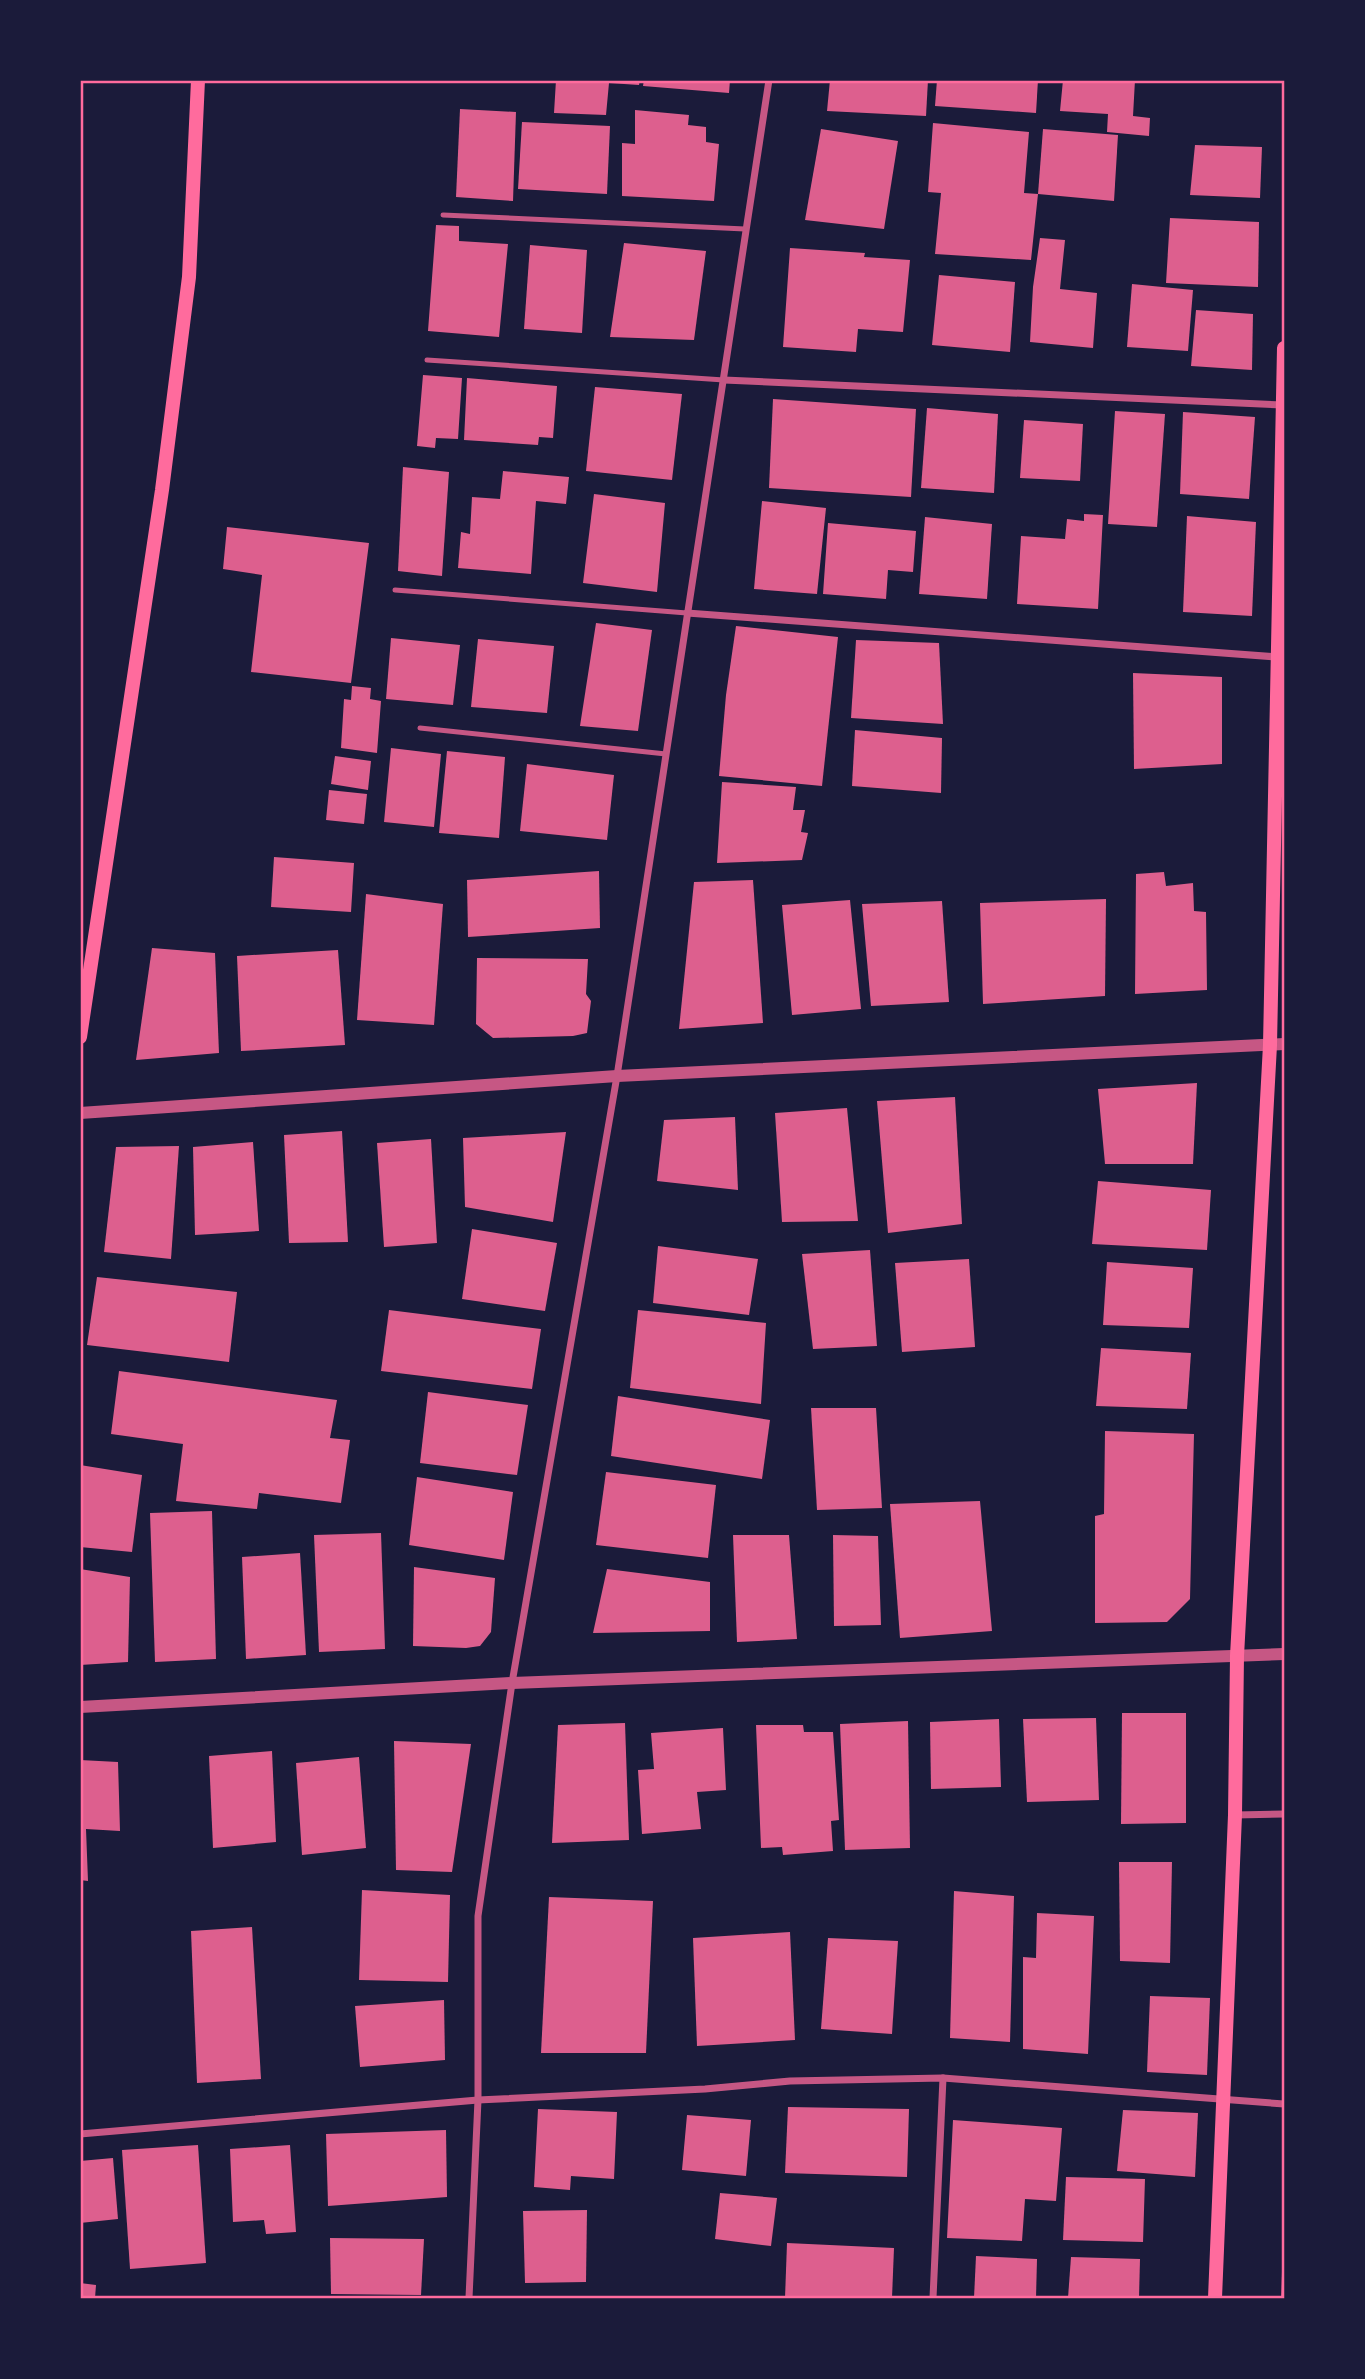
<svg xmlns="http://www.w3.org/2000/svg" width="1365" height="2379" font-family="'Nunito Sans',sans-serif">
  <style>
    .building { fill: #dd5f8e }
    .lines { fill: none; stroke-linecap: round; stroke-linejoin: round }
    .service { stroke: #c65784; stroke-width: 5 }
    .minor { stroke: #c65784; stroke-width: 7 }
    .tertiary { stroke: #c65784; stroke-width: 12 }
    .secondary { stroke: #ff6b9d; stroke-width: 14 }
    .neatline { fill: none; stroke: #ff6b9d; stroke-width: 2.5 }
  </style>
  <rect width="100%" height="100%" fill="#1b1b3a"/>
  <!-- building -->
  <g class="building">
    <path d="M 556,80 L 640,80 L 639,85 L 609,83 L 606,115 L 554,113 Z"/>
    <path d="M 644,80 L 730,80 L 729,93 L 643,86 Z"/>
    <path d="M 830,80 L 928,80 L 926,116 L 827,111 Z"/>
    <path d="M 937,80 L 1038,80 L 1036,113 L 935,106 Z"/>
    <path d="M 1063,80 L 1135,80 L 1133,116 L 1150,118 L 1149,136 L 1107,132 L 1108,114 L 1060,111 Z"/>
    <path d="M 460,109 L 516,112 L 513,201 L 456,197 Z"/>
    <path d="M 635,110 L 689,115 L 688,125 L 706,127 L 706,142 L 719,144 L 714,201 L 622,196 L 622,143 L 635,144 Z"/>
    <path d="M 522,122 L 610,126 L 607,194 L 518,189 Z"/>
    <path d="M 933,123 L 1029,132 L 1024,193 L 1038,194 L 1031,260 L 935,254 L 941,193 L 928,192 Z"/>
    <path d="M 821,129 L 898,141 L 884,229 L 805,220 Z"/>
    <path d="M 1043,129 L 1118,135 L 1114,201 L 1038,194 Z"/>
    <path d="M 1195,145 L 1262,147 L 1260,198 L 1190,195 Z"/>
    <path d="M 1170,218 L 1259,222 L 1258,287 L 1166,283 Z"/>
    <path d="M 436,225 L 459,226 L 459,241 L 508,244 L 499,337 L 428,331 Z"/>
    <path d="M 1040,238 L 1065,240 L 1060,289 L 1097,293 L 1093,348 L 1030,342 L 1033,287 Z"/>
    <path d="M 624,243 L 706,251 L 694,340 L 610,337 Z"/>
    <path d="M 530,245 L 587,250 L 582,333 L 524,329 Z"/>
    <path d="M 790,248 L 865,253 L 864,257 L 910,260 L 903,332 L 858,329 L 856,352 L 783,347 Z"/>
    <path d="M 939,275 L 1015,282 L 1010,352 L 932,345 Z"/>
    <path d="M 1132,284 L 1193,290 L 1188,351 L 1127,347 Z"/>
    <path d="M 1196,310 L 1253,314 L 1252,370 L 1191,366 Z"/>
    <path d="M 423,375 L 462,378 L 458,439 L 436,438 L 435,448 L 417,446 Z"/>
    <path d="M 467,378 L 557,386 L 553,438 L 539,437 L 538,445 L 464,440 Z"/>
    <path d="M 595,387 L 682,394 L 672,480 L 586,471 Z"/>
    <path d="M 773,399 L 916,409 L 911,497 L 769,488 Z"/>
    <path d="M 927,408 L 998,414 L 994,493 L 921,488 Z"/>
    <path d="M 1115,411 L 1165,414 L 1157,527 L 1108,524 Z"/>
    <path d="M 1183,412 L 1255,417 L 1249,499 L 1180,494 Z"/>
    <path d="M 1024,420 L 1083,424 L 1080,481 L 1020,478 Z"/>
    <path d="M 403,467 L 449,472 L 442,576 L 398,571 Z"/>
    <path d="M 503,471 L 569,477 L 566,504 L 536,501 L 531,574 L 458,568 L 461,532 L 470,534 L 472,497 L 500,499 Z"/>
    <path d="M 594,494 L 665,503 L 657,592 L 583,583 Z"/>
    <path d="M 762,501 L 826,508 L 817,594 L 754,589 Z"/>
    <path d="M 1084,514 L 1103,515 L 1098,609 L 1017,604 L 1021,536 L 1065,539 L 1067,519 L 1084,521 Z"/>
    <path d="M 1187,516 L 1256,522 L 1252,616 L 1183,612 Z"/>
    <path d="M 925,517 L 992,524 L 987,599 L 919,594 Z"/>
    <path d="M 828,523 L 916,531 L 913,572 L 888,570 L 886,599 L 823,594 Z"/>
    <path d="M 227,527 L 369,543 L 351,683 L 251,672 L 262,575 L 223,569 Z"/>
    <path d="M 596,623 L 652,630 L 638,731 L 580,726 Z"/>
    <path d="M 736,626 L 838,637 L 822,786 L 719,776 L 726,695 Z"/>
    <path d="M 391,638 L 460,645 L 453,705 L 386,699 Z"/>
    <path d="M 478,639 L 554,646 L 547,713 L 471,707 Z"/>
    <path d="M 856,640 L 939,643 L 943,724 L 851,718 Z"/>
    <path d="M 1133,673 L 1222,677 L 1222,764 L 1134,769 Z"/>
    <path d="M 352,686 L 371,688 L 370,699 L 381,701 L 377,753 L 341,748 L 344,699 L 351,700 Z"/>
    <path d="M 855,730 L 942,738 L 941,793 L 852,786 Z"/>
    <path d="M 391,748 L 441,754 L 434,827 L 384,822 Z"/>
    <path d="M 447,751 L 505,757 L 499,838 L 439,833 Z"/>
    <path d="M 335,756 L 371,761 L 368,790 L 331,784 Z"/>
    <path d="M 527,764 L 614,775 L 607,840 L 520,831 Z"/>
    <path d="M 722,782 L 796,787 L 793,810 L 805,810 L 801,832 L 808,833 L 802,860 L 717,863 Z"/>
    <path d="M 329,790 L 367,794 L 364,824 L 326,820 Z"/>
    <path d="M 274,857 L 354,863 L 351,912 L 271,907 Z"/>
    <path d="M 599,871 L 600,928 L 468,937 L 467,880 Z"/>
    <path d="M 1164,872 L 1166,886 L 1193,883 L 1194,911 L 1206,912 L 1207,990 L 1135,994 L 1136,874 Z"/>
    <path d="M 753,880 L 763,1023 L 679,1029 L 694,882 Z"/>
    <path d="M 366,894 L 443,904 L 434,1025 L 357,1020 Z"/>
    <path d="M 1106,899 L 1105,996 L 983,1004 L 980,903 Z"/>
    <path d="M 850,900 L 861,1009 L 792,1015 L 782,905 Z"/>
    <path d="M 942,901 L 949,1002 L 871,1006 L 862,904 Z"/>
    <path d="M 152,948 L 215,953 L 219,1053 L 136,1060 Z"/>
    <path d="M 338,950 L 345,1045 L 241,1051 L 237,956 Z"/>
    <path d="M 477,958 L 588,959 L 586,994 L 591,1001 L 587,1033 L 573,1036 L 493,1038 L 476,1024 Z"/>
    <path d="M 1197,1083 L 1193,1164 L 1105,1164 L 1098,1089 Z"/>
    <path d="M 955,1097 L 962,1224 L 888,1233 L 877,1101 Z"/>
    <path d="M 847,1108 L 858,1221 L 782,1222 L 775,1113 Z"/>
    <path d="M 735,1117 L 738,1190 L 657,1181 L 664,1120 Z"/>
    <path d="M 342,1131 L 348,1242 L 289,1243 L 284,1135 Z"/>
    <path d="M 566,1132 L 553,1222 L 465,1207 L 463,1138 Z"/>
    <path d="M 431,1139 L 437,1243 L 384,1247 L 377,1143 Z"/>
    <path d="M 253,1142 L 259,1231 L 195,1235 L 193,1147 Z"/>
    <path d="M 179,1146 L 171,1259 L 104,1252 L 116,1147 Z"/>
    <path d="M 1098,1181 L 1211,1190 L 1207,1250 L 1092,1244 Z"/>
    <path d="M 472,1229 L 557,1243 L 545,1311 L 462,1299 Z"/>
    <path d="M 658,1246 L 758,1259 L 749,1315 L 653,1303 Z"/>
    <path d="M 870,1250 L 877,1346 L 813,1349 L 802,1254 Z"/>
    <path d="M 969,1259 L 975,1347 L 902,1352 L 895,1263 Z"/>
    <path d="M 1107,1262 L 1193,1268 L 1189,1328 L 1103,1325 Z"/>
    <path d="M 97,1277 L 237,1292 L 229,1362 L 87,1345 Z"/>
    <path d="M 389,1310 L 541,1329 L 532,1389 L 381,1371 Z"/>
    <path d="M 638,1310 L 766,1323 L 761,1404 L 630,1388 Z"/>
    <path d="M 1101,1348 L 1191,1353 L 1187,1409 L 1096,1406 Z"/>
    <path d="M 119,1371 L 337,1400 L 330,1438 L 350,1440 L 341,1503 L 259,1493 L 257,1509 L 176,1501 L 183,1444 L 111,1434 Z"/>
    <path d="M 428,1392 L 528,1405 L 517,1475 L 420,1463 Z"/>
    <path d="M 618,1396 L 770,1420 L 762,1479 L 611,1456 Z"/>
    <path d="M 811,1408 L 876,1408 L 882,1508 L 817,1510 Z"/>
    <path d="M 1105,1431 L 1194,1434 L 1190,1599 L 1167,1622 L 1095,1623 L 1095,1516 L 1104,1514 Z"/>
    <path d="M 80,1465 L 142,1475 L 132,1552 L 80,1547 Z"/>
    <path d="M 606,1472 L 716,1485 L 708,1558 L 596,1545 Z"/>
    <path d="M 417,1477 L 513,1492 L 504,1560 L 409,1545 Z"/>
    <path d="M 980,1501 L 992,1631 L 900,1638 L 890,1504 Z"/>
    <path d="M 212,1511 L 216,1659 L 155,1662 L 150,1513 Z"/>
    <path d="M 381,1533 L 385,1649 L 319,1652 L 314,1535 Z"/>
    <path d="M 733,1535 L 789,1535 L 797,1639 L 737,1642 Z"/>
    <path d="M 833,1535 L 878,1536 L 881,1625 L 834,1626 Z"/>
    <path d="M 300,1553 L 306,1655 L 246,1659 L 242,1557 Z"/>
    <path d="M 414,1567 L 495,1578 L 491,1632 L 480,1646 L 466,1648 L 413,1646 Z"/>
    <path d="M 80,1569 L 130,1577 L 128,1662 L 80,1665 Z"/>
    <path d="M 607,1569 L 710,1582 L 710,1631 L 593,1633 Z"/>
    <path d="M 1122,1713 L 1186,1713 L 1186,1823 L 1121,1824 Z"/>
    <path d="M 1096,1718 L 1099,1800 L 1027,1802 L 1023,1719 Z"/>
    <path d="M 999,1719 L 1001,1787 L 931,1789 L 930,1722 Z"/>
    <path d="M 908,1721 L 910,1848 L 845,1850 L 840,1724 Z"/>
    <path d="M 625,1723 L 629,1840 L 552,1843 L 558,1725 Z"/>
    <path d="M 756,1725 L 803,1725 L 804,1732 L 833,1732 L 839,1820 L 831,1821 L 833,1851 L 783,1855 L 782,1847 L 761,1848 Z"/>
    <path d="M 723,1728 L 726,1790 L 697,1792 L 701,1829 L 642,1834 L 638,1770 L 654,1769 L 651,1733 Z"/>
    <path d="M 394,1741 L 471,1744 L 452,1872 L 396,1870 Z"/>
    <path d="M 272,1751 L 276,1842 L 213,1848 L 209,1756 Z"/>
    <path d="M 359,1757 L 366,1848 L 302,1855 L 296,1763 Z"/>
    <path d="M 80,1760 L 118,1762 L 120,1831 L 86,1829 L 88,1881 L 80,1880 Z"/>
    <path d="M 1119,1862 L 1172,1862 L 1170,1963 L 1120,1961 Z"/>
    <path d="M 362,1890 L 450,1895 L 448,1982 L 359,1980 Z"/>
    <path d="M 954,1891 L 1014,1896 L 1010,2042 L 950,2038 Z"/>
    <path d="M 549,1897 L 653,1901 L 646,2053 L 541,2053 Z"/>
    <path d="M 1037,1913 L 1094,1916 L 1088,2054 L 1023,2049 L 1023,1957 L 1036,1958 Z"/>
    <path d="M 252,1927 L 261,2079 L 197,2083 L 191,1931 Z"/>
    <path d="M 790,1932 L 795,2040 L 697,2046 L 693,1938 Z"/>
    <path d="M 828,1938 L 898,1941 L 892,2034 L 821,2029 Z"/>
    <path d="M 1150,1996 L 1210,1998 L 1207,2075 L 1147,2072 Z"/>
    <path d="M 444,2000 L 445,2060 L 360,2067 L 355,2006 Z"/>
    <path d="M 788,2107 L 909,2109 L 907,2177 L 785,2173 Z"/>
    <path d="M 538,2109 L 617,2112 L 614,2179 L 571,2176 L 570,2190 L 534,2187 Z"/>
    <path d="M 1123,2110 L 1198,2113 L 1195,2177 L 1117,2171 Z"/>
    <path d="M 687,2115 L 751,2120 L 746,2176 L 682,2170 Z"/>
    <path d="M 953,2120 L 1062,2128 L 1056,2201 L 1025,2199 L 1022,2241 L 947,2238 Z"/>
    <path d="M 446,2130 L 447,2197 L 328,2206 L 326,2134 Z"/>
    <path d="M 198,2145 L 206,2263 L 130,2269 L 122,2150 Z"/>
    <path d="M 290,2145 L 296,2232 L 266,2234 L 264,2220 L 233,2222 L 230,2149 Z"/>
    <path d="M 113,2158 L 118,2219 L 80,2223 L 80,2161 Z"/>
    <path d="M 1066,2177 L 1145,2179 L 1143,2242 L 1063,2240 Z"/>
    <path d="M 720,2193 L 777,2198 L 771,2246 L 715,2239 Z"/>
    <path d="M 587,2210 L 586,2282 L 525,2283 L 523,2211 Z"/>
    <path d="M 330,2238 L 424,2239 L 421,2295 L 331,2294 Z"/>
    <path d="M 787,2243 L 894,2248 L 892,2298 L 785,2298 Z"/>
    <path d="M 976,2256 L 1037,2259 L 1036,2298 L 974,2298 Z"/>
    <path d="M 1071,2257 L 1140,2259 L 1139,2298 L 1068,2298 Z"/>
    <path d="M 1282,2272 L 1284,2273 L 1284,2298 L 1281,2298 Z"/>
    <path d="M 80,2283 L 96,2285 L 95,2298 L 80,2298 Z"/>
  </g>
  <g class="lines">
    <!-- service -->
    <g class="service">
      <path d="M 443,215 L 745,229"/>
      <path d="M 427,360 L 724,380"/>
      <path d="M 395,590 L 687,613"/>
      <path d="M 420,728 L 666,754"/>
    </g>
    <!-- minor -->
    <g class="minor">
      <path d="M 724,380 L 1283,405"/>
      <path d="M 687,613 L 1277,657"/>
      <path d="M 1235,1815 L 1284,1814"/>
      <path d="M 80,2134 L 478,2100 L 705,2089 L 790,2081 L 943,2078 L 1284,2104"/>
      <path d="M 469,2298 L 478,2100 L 478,1916 L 512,1683 L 617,1076 L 769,80"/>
      <path d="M 933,2298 L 943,2078"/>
    </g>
    <!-- tertiary -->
    <g class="tertiary">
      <path d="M 80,1113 L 617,1076 L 1284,1044"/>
      <path d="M 80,1707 L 512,1683 L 1284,1654"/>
    </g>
    <!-- secondary -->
    <g class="secondary">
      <path d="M 80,1037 L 162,490 L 189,277 L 198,80"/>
      <path d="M 1215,2298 L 1235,1815 L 1237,1656 L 1270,1045 L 1284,348"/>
    </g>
  </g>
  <!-- border -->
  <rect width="1365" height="2379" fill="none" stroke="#1b1b3a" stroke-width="164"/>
  <rect x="82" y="82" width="1201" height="2215" class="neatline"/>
</svg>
